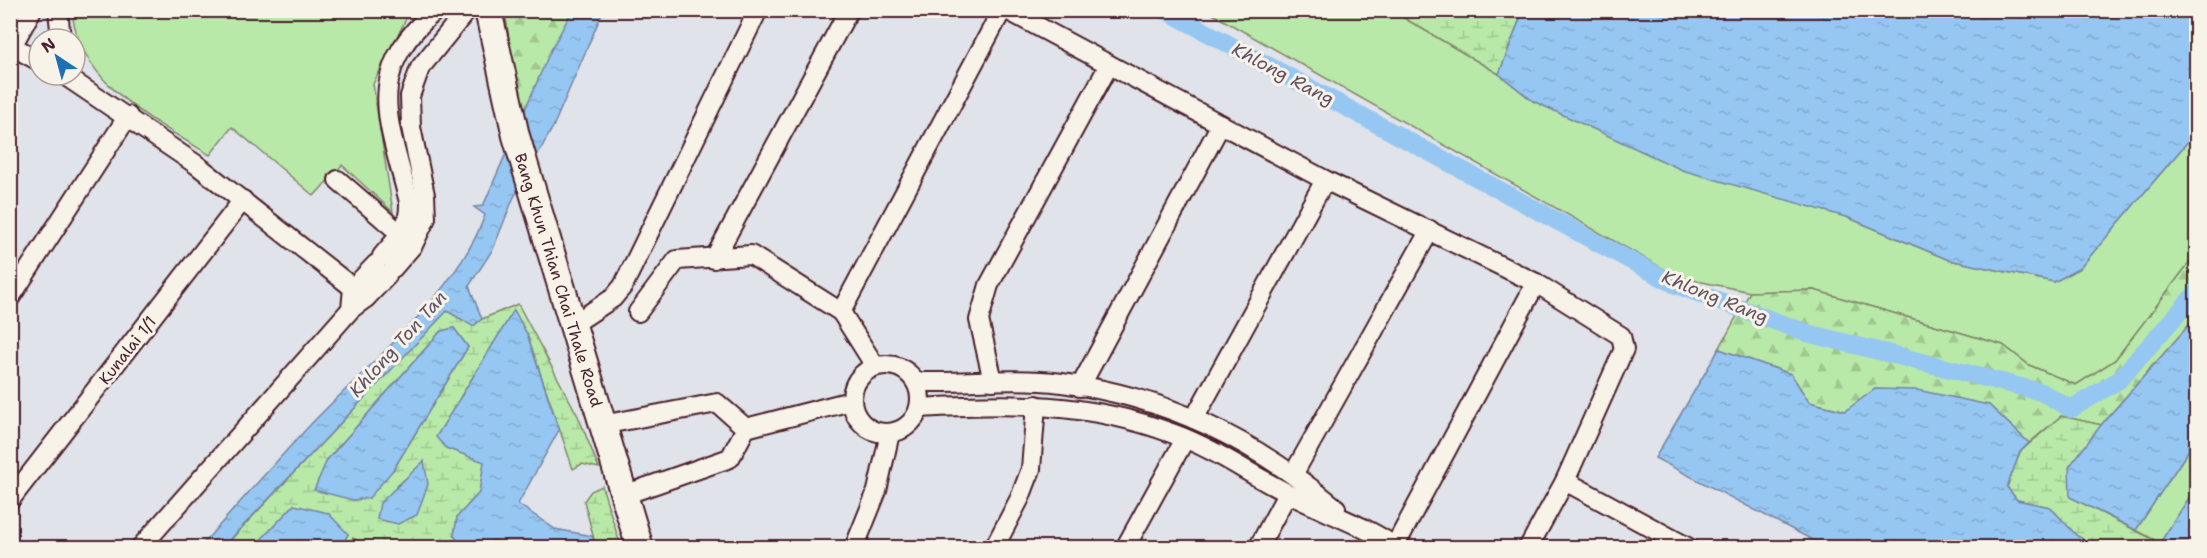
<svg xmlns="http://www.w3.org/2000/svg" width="2207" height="558" font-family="'Shantell Sans',sans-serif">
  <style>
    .green { fill: #b8e9a8; stroke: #81846a; stroke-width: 1.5 }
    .forest { fill: url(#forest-firs); stroke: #81846a; stroke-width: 1.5 }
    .wetland { fill: url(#wetland-marsh); stroke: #81846a; stroke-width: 1.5; fill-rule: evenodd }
    .water { fill: url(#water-ripples); stroke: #7784a2; stroke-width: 1.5 }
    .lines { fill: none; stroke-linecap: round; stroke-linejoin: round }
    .canal { stroke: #95c7f2; stroke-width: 18 }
    .street-casing { stroke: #4a1f2b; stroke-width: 22 }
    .secondary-casing { stroke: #4a1f2b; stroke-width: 30 }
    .street { stroke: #f7f3e8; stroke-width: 18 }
    .secondary { stroke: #f7f3e8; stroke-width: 26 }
    .labels { text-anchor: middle; stroke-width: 6; stroke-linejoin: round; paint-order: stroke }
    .street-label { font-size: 16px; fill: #4a1f2b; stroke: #f7f3e8 }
    .water-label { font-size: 18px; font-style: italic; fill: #605167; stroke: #f7f3e8 }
  </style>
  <defs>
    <pattern id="forest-firs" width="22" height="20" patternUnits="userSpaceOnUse" patternTransform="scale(1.5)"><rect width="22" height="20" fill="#b8e9a8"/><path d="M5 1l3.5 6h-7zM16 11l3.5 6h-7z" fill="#a0c791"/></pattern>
    <pattern id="wetland-marsh" width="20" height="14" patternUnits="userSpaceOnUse" patternTransform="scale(1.5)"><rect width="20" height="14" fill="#b8e9a8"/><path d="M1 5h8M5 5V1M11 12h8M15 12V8" fill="none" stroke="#a0c791"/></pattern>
    <pattern id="water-ripples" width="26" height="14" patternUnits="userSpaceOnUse" patternTransform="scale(1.5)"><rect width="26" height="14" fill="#95c7f2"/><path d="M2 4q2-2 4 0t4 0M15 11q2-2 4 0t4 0" fill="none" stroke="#82aad0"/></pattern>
  </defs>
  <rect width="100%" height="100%" fill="#e0e3e9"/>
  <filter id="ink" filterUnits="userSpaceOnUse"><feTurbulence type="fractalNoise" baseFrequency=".0167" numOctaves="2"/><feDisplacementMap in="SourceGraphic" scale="12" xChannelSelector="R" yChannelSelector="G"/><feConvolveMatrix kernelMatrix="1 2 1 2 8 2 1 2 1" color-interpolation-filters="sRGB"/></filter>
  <g filter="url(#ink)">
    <!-- green -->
    <g class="green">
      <path d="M 72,11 L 410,11 L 373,84 L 393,212 L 342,165 L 314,196 L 232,127 L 210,155 C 153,120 79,84 72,11 Z"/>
      <path d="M 1207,11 L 1392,11 L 1499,74 L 1533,101 L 1849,218 L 1949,260 L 2054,282 L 2080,268 L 2196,132 L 2196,254 L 2115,360 L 2076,385 L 2029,365 L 2003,345 L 1814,290 L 1750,292 L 1678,277 Z"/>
      <path d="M 2196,439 L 2196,487 L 2160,543 L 2136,530 Z"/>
    </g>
    <!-- forest -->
    <g class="forest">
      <path d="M 505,11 L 572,11 L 523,113 L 517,94 Z"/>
      <path d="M 2196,254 L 2196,317 L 2101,425 L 2061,416 L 2029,443 L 1989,405 L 1875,389 L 1846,411 L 1809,402 L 1791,374 L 1719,349 L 1750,292 L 1814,290 L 2003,345 L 2029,365 L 2076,385 L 2115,360 Z"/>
    </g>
    <!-- wetland -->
    <g class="wetland">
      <path d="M 1392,11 L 1523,11 L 1499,74 Z"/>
      <path d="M 518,304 L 578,416 L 599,468 L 582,464 L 573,469 L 527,334 L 514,311 L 461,396 L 446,448 L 485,461 L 479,493 L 457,517 L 454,536 L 464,547 L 371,547 L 353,538 L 348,547 L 341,547 L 348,534 L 294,505 L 254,547 L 223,548 L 447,310 L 473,326 L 482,319 ZM 454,328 L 468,347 L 393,470 L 327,460 L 441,331 ZM 424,462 L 398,524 L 396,487 Z"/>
      <path d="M 2061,416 L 2102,425 L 2070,497 L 2168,547 L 2098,547 L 2077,536 L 2050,507 L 2017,500 L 2007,487 L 2020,452 Z"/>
      <path d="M 602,486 L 621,547 L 596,547 L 584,501 L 591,491 Z"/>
    </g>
    <!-- water -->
    <g class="water">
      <path d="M 572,11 L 603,11 L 553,127 L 513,199 L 493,249 L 469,286 L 482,319 L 473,326 L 447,311 L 223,547 L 199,548 C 237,506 274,463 313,422 C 369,364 458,292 485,215 L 474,207 L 483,206 L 550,52 Z"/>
      <path d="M 1523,11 L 2196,11 L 2196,132 L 2080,268 L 2054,282 L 1949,260 L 1849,218 L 1682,170 L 1533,101 L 1499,74 Z"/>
      <path d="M 514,310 L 527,334 L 559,430 L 518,504 L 555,529 L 592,536 L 596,547 L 464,547 L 454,536 L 457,517 L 479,493 L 484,462 L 446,448 L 436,437 Z"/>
      <path d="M 2196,317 L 2196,439 L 2136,530 L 2070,497 L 2069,467 L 2101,425 Z"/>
      <path d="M 454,328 L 468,347 L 393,470 L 369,498 L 353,500 L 314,490 L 327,460 L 441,331 Z"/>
      <path d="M 1719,349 L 1791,374 L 1809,402 L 1845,411 L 1875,389 L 1917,390 L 1989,405 L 2029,443 L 2020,452 L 2007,487 L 2017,500 L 2050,507 L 2077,536 L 2098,547 L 1826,547 L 1655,458 Z"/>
      <path d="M 424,461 L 428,484 L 417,515 L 398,524 L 377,519 L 380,503 Z"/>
      <path d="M 2196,487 L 2196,547 L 2168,547 L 2160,543 Z"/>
      <path d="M 294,505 L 328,513 L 348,534 L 341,547 L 254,547 Z"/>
    </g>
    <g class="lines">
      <!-- canal -->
      <path class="canal" d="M 1165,10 L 1676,285 L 1807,333 L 2041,392 L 2071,409 L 2119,380 L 2196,293"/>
      <!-- street casing -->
      <g class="street-casing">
        <g id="street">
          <path d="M 58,10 L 61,39"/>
          <path d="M 1007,10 L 1325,180"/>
          <path d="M 10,45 L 39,61"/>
          <path d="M 10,50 L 32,10"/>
          <path d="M 64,75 L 197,165 L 366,298"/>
          <path d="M 338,180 L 410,242"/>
          <path d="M 382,256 C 398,237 410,228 409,202 C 389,121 362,73 436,10"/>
          <path d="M 714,259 L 849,10"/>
          <path d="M 376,264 L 353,288 L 351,309 L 366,298 L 387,276"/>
          <path d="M 393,268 L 413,245 L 426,218 L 425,195 L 411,127 L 410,96 L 420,68 L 467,10"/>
          <path d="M 10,298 L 128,116"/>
          <path d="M 638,312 L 677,260 L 751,255 L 841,312 L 875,366"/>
          <path d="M 841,312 L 1002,10"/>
          <path d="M 572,325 L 613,298 L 623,286 L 758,10"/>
          <circle cx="886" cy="399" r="34"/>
          <path d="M 993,381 L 979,320 L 989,285 L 1109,65"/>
          <path d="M 916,382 C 964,383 1013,377 1062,383 C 1168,397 1254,440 1336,508"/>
          <path d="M 1080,387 L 1221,124"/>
          <path d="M 919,408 C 1010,403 1087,401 1174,434 C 1215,449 1249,474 1287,493 C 1323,512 1363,524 1397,548"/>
          <path d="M 1194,419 L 1325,180 L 1536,283 L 1621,336 L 1624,349 L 1565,481 L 1528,548"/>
          <path d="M 602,425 L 717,403 L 746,428"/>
          <path d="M 1294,473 L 1430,230"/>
          <path d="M 1565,481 L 1689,548"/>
          <path d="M 624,495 L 730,458 L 746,428 L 851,401"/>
          <path d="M 10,500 L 243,200"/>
          <path d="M 140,548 L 351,309"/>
          <path d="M 854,548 L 877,491 L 890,433"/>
          <path d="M 994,548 L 1020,498 L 1031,469 L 1036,405"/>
          <path d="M 1125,548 L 1185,439"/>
          <path d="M 1258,548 L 1287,494"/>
          <path d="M 1394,548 L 1536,283"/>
        </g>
      </g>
      <!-- secondary casing -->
      <g class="secondary-casing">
        <path id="secondary" d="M 488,10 L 516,136 L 640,548"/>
      </g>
      <!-- street -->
      <use href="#street" class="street"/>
      <!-- secondary -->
      <use href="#secondary" class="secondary"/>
    </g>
  </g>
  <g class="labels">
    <!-- street labels -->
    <g class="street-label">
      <text transform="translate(559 280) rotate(73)" y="6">Bang Khun Thian Chai Thale Road</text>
      <text transform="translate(127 350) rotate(-52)" y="6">Kunalai 1/1</text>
    </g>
    <!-- water labels -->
    <g class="water-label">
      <text transform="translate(1283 74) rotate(28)" y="6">Khlong Rang</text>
      <text transform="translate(1715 297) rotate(22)" y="6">Khlong Rang</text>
      <text transform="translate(398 344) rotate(-48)" y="6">Khlong Ton Tan</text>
    </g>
  </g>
  <!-- margin -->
  <rect width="2207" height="558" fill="none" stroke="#f7f3e8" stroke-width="36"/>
  <rect x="18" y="18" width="2171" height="522" fill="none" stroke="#4a1f2b" stroke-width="2" filter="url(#ink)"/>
  <!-- north arrow -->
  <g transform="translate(57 57) rotate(324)"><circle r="28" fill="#f7f3e8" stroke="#b29e9c" stroke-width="1.5"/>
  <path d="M0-4.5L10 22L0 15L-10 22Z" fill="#1f6fb2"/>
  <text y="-9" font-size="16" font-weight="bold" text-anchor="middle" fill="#4a1f2b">N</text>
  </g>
</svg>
